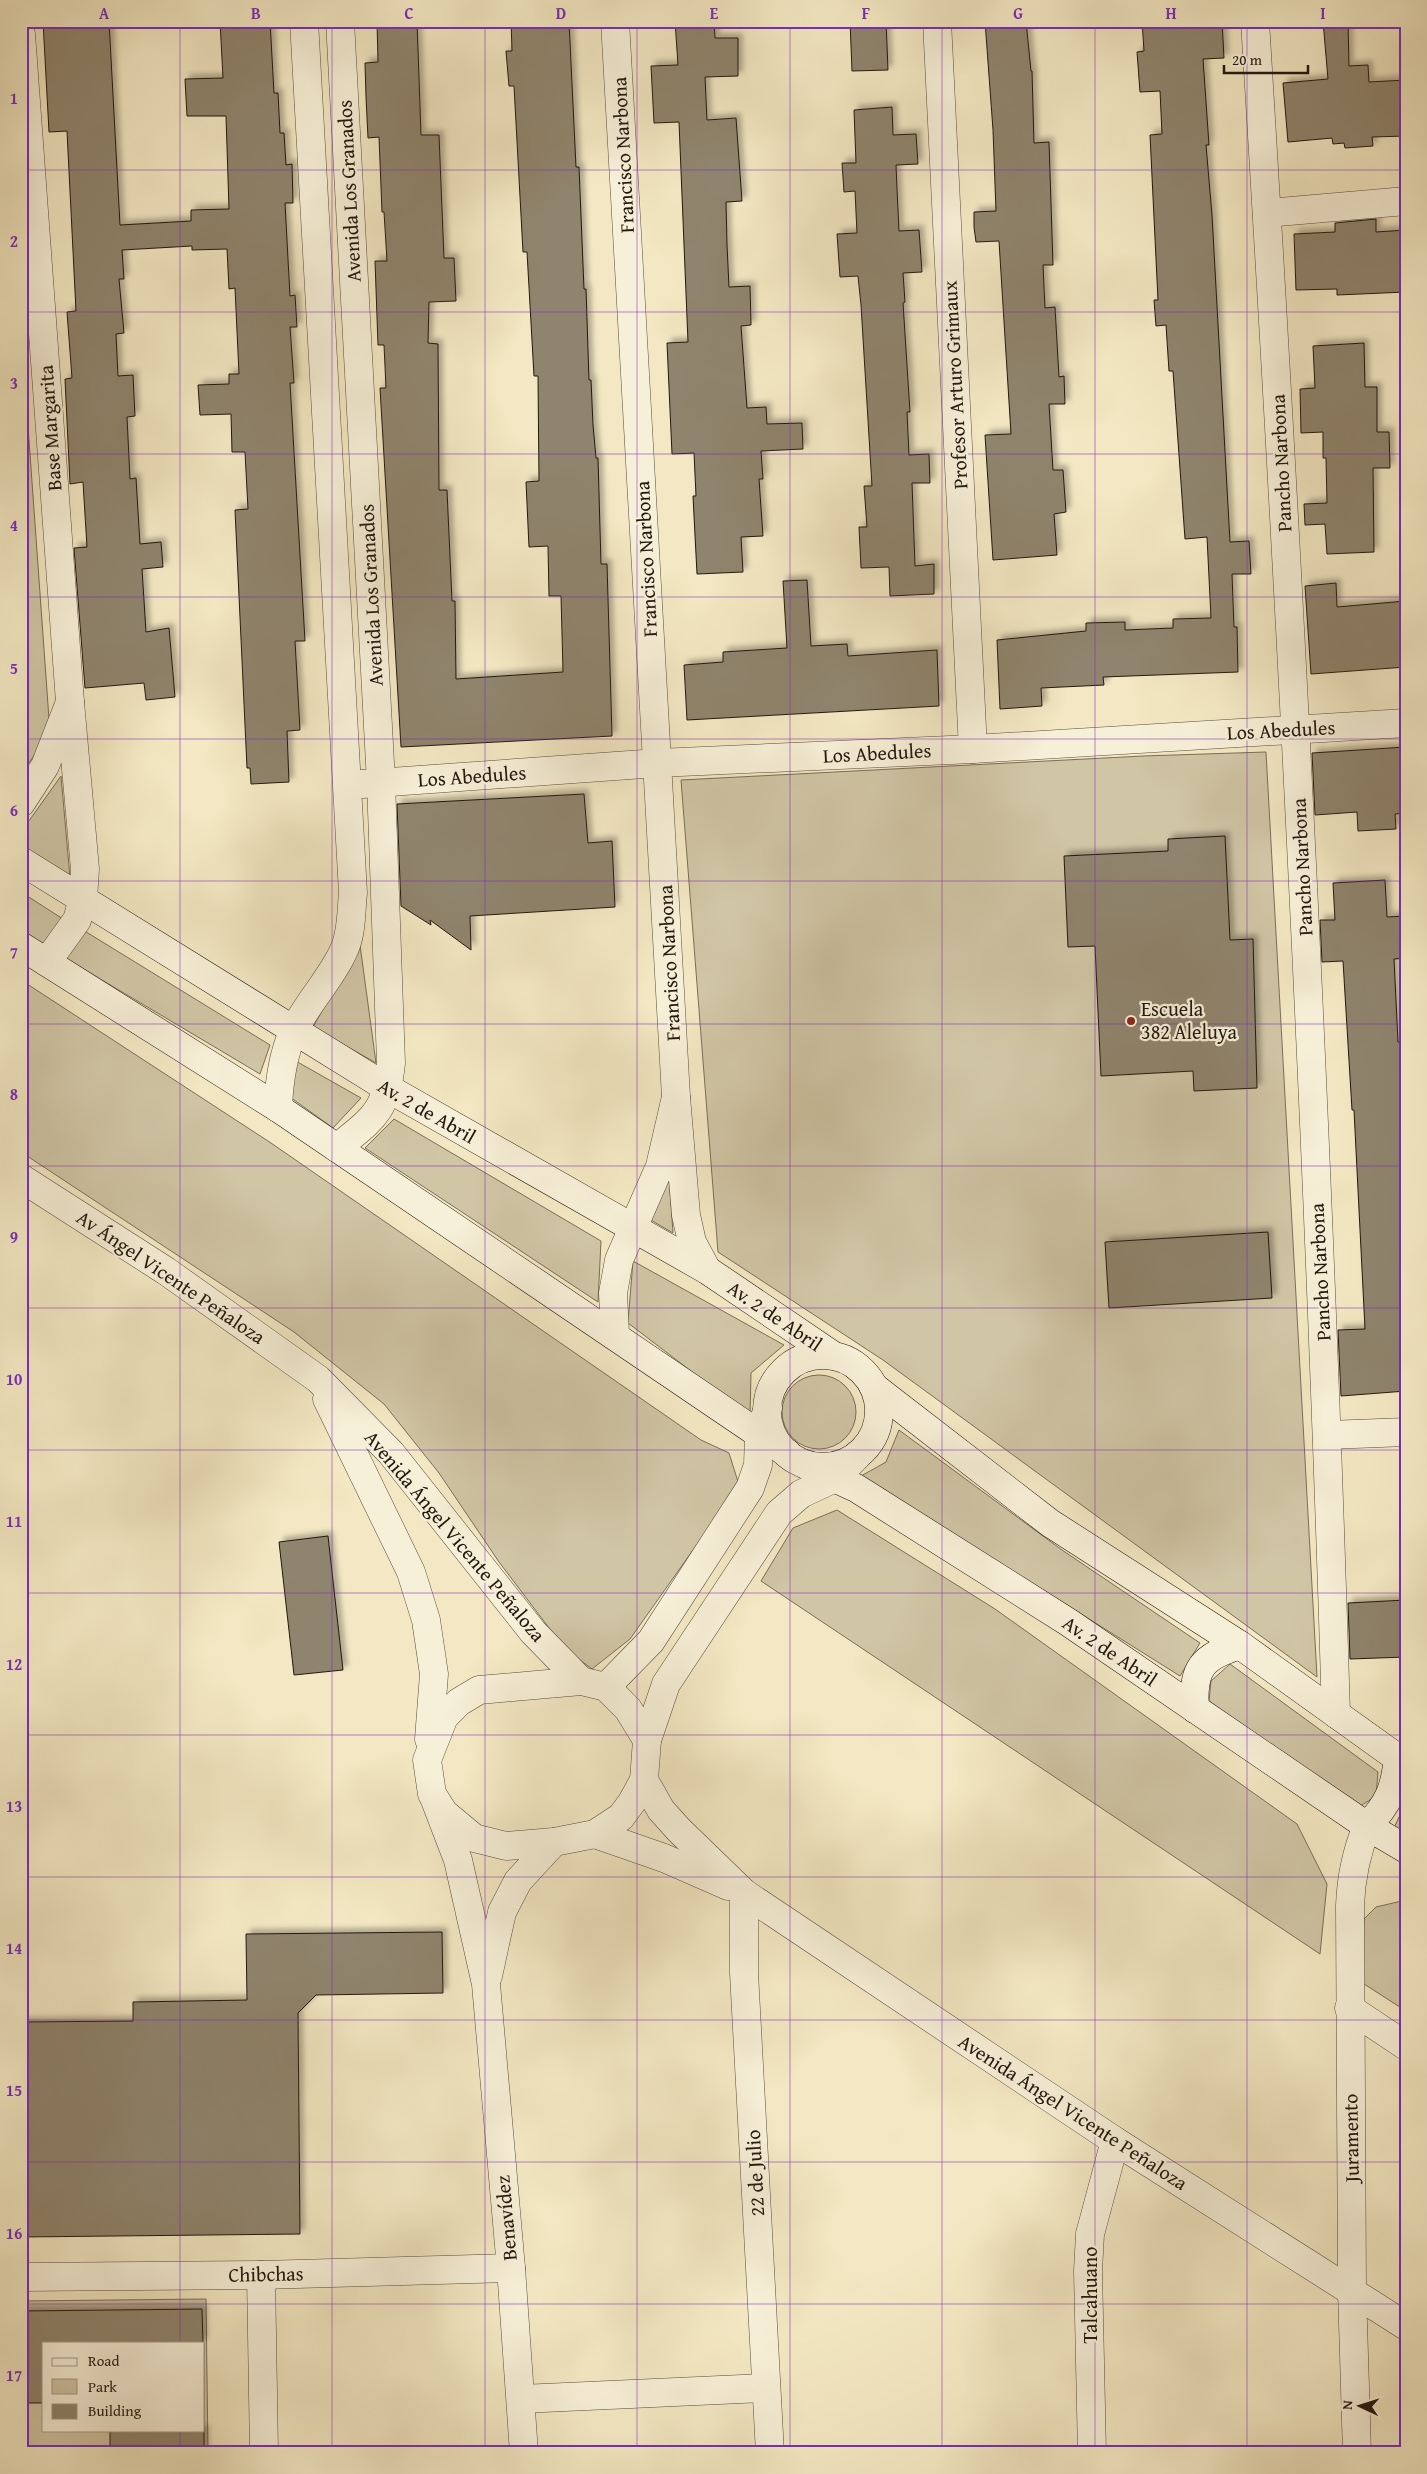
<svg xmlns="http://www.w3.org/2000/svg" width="1427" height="2474" font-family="'Gentium Book Plus',serif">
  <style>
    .green { fill: #d0c5a5; stroke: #7a6e5a; fill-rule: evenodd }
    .building { fill: #8f846d; stroke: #231810; filter: url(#shadow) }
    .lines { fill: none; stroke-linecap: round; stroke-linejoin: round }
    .minor-casing { stroke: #574c3d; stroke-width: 29 }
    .tertiary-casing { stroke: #574c3d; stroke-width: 29 }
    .secondary-casing { stroke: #231810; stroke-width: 29 }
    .minor { stroke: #f7f0d8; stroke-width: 28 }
    .tertiary { stroke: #f7f0d8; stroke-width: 28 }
    .secondary { stroke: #f7f0d8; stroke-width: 28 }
    .grid { fill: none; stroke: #7b2cbf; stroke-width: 1; stroke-opacity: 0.55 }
    .poi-dot { fill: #8f2418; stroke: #f7f0d8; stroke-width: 2 }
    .labels { text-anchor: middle; stroke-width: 4.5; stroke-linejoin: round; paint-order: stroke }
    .street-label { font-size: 20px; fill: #231810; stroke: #f7f0d8 }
    .poi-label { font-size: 20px; fill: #231810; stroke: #f7f0d8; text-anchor: start }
    .neatline { fill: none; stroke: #7b2cbf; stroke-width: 2 }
    .grid-label { font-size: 16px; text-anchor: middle; font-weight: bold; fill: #7b2cbf }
  </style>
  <defs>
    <filter id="shadow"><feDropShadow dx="4.5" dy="-4.5" stdDeviation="2.5" flood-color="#0004"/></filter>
  </defs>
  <rect width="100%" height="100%" fill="#f3e8c3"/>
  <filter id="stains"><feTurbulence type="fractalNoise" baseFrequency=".004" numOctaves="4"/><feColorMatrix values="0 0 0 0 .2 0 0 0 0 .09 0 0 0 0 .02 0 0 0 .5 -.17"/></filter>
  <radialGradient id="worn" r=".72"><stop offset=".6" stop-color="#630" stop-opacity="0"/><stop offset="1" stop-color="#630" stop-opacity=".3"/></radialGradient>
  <!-- green -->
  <g class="green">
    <path d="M 21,328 L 50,733 L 21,774 Z"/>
    <path d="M 1266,752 L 1317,1677 L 883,1360 L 718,1252 L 681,780 L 1143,756 Z"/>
    <path d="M 61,776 L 70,878 L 21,850 L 21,832 Z"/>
    <path d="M 21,892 L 63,919 L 45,947 L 21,932 Z"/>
    <path d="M 83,930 L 270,1045 L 260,1074 L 65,958 Z"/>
    <path d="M 360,945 L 376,1063 L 313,1027 Z"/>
    <path d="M 21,980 L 271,1143 L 701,1440 L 729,1453 L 739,1485 L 630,1639 L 592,1669 L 565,1649 L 499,1562 L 439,1473 L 384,1404 L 294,1332 L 21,1152 Z"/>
    <path d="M 294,1060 L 361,1098 L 333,1128 L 290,1097 Z"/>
    <path d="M 394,1119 L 601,1241 L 598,1302 L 365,1148 Z"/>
    <path d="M 668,1164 L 673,1233 L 649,1219 Z"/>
    <path d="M 633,1261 L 784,1345 L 751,1373 L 750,1416 L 628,1323 Z"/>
    <circle cx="819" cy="1412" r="37"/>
    <path d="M 899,1430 L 1062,1550 L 1200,1643 L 1180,1676 L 861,1476 L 886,1462 Z"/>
    <path d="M 837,1510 L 995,1609 L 1297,1824 L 1327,1884 L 1320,1954 L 761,1581 L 793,1528 Z"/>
    <path d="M 1230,1664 L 1378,1772 L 1376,1796 L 1359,1807 L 1209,1701 L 1211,1681 Z"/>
    <path d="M 1406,1802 L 1406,1838 L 1393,1830 Z"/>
    <path d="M 1406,1900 L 1406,2011 L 1361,1982 L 1364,1919 L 1376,1907 Z"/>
    <path d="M 206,2299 L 208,2453 L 21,2453 L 21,2301 ZM 44,2343 L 204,2343 L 204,2430 L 44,2430 Z"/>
  </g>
  <!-- building -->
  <g class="building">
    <path d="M 43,21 L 109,21 L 120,225 L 191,221 L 191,210 L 229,209 L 226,116 L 187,116 L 185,79 L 223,78 L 220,21 L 270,21 L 274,93 L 278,93 L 280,133 L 284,133 L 286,165 L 292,164 L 293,203 L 285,203 L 290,296 L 295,295 L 297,327 L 290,327 L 294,383 L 290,383 L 305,641 L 295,641 L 300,730 L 287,731 L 289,782 L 251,784 L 250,768 L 247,768 L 235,510 L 248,509 L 245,452 L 232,452 L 231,414 L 200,415 L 198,385 L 229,384 L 229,374 L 239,374 L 235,288 L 229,289 L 227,249 L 192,250 L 192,246 L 122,250 L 124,279 L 119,279 L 124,333 L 116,334 L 118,376 L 133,375 L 135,416 L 127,417 L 130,479 L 136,478 L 140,544 L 161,542 L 163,567 L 142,569 L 146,632 L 169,628 L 175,697 L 146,700 L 144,683 L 85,688 L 74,548 L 87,547 L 83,482 L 70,484 L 65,379 L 72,378 L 67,312 L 76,311 L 67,131 L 49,132 Z"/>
    <path d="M 377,21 L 417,21 L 421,135 L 439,135 L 444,258 L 454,258 L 456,301 L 429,302 L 428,343 L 438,344 L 439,490 L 447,490 L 452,601 L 455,601 L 456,679 L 563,672 L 561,596 L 549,596 L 548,546 L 529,547 L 526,482 L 539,481 L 538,376 L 534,376 L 527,252 L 523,252 L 514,86 L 509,86 L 506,51 L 512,51 L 511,21 L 569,21 L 576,167 L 579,167 L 584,289 L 586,289 L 589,380 L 591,380 L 593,425 L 596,458 L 598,458 L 601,564 L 607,564 L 612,736 L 401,747 L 380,388 L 386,388 L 384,345 L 378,345 L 375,261 L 387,261 L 384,212 L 382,212 L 379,137 L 368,138 L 366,97 L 365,63 L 378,62 Z"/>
    <path d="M 675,21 L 714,21 L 715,38 L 738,38 L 738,76 L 705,77 L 707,120 L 736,118 L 742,201 L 726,202 L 727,245 L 729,287 L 750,286 L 751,325 L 741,326 L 747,408 L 766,407 L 767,424 L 802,423 L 803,449 L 761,451 L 763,479 L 759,479 L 763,536 L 741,537 L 743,572 L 697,574 L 693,496 L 696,496 L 694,453 L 672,454 L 667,343 L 688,342 L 679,122 L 654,123 L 651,66 L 678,65 Z"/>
    <path d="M 850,21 L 886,21 L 888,70 L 852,71 Z"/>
    <path d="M 985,21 L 1026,21 L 1031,71 L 1032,71 L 1034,143 L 1049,142 L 1053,265 L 1043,265 L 1045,308 L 1055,307 L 1059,377 L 1064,376 L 1065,404 L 1049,404 L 1053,470 L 1063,470 L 1066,512 L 1054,514 L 1057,555 L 993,560 L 985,435 L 1011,434 L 999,241 L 976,242 L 974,227 L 974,212 L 996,211 L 993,130 Z"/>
    <path d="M 1142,21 L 1222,21 L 1224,58 L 1203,59 L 1209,145 L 1206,145 L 1212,215 L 1230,542 L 1249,541 L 1251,574 L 1232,574 L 1234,627 L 1237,627 L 1238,672 L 1103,677 L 1104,685 L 1041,688 L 1042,706 L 1000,709 L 997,640 L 1086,631 L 1086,623 L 1125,622 L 1125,630 L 1173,628 L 1173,619 L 1211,618 L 1207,537 L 1185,539 L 1173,371 L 1169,371 L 1166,325 L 1156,326 L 1154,300 L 1158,300 L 1150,135 L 1162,134 L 1160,91 L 1140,92 L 1137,52 L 1144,51 Z"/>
    <path d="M 1323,21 L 1348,21 L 1349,66 L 1368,65 L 1369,82 L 1406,80 L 1406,136 L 1372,137 L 1373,146 L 1345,148 L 1344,143 L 1333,144 L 1332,138 L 1288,142 L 1283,83 L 1328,79 Z"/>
    <path d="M 892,107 L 893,135 L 916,134 L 918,164 L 896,165 L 897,189 L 899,231 L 919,230 L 922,272 L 903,273 L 905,302 L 903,303 L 910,412 L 907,412 L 909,455 L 929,454 L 930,483 L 912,483 L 915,566 L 934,564 L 934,594 L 890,596 L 889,567 L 861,568 L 859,527 L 867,527 L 864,486 L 872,486 L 861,305 L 858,276 L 840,277 L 837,234 L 857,233 L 855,191 L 844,192 L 842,163 L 856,163 L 854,110 Z"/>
    <path d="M 1376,219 L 1376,232 L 1406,230 L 1406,292 L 1337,295 L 1337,289 L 1296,290 L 1294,234 L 1335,232 L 1335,223 Z"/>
    <path d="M 1364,343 L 1365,387 L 1377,387 L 1377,432 L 1389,432 L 1390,468 L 1373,468 L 1374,552 L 1327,554 L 1325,524 L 1305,525 L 1304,504 L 1327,503 L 1326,458 L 1323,458 L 1323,432 L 1301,433 L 1300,389 L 1315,388 L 1313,346 Z"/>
    <path d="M 807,580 L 811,646 L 847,644 L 848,656 L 937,650 L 939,706 L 687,720 L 684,665 L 723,662 L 723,652 L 787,648 L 783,581 Z"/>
    <path d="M 1336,583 L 1337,607 L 1406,601 L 1406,667 L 1311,674 L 1305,586 Z"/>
    <path d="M 1406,747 L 1406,813 L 1395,814 L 1396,829 L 1358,831 L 1357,812 L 1315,815 L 1312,753 Z"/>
    <path d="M 584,794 L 588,843 L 612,841 L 615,907 L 470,916 L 471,950 L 430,920 L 431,925 L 401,906 L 397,804 Z"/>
    <path d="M 1225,836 L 1230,940 L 1253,939 L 1257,1088 L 1194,1091 L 1193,1071 L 1101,1076 L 1095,946 L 1068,947 L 1064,856 L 1168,851 L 1168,839 Z"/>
    <path d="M 1385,880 L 1387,917 L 1406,916 L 1406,958 L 1394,959 L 1398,1042 L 1402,1042 L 1406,1102 L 1406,1391 L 1341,1396 L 1338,1330 L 1365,1329 L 1354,1110 L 1352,1110 L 1343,961 L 1322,962 L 1320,920 L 1335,920 L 1333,883 Z"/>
    <path d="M 1268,1232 L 1272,1298 L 1109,1308 L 1105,1242 Z"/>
    <path d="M 328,1536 L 343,1670 L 294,1675 L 279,1542 Z"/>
    <path d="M 1406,1600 L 1406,1657 L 1350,1659 L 1348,1603 Z"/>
    <path d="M 442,1932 L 443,1993 L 316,1995 L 298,2013 L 300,2234 L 21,2237 L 21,2022 L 133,2021 L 133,2002 L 247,2000 L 246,1934 Z"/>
    <path d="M 202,2309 L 203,2343 L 44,2343 L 44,2403 L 21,2403 L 21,2311 Z"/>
    <rect x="110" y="2430" width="94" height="23"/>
  </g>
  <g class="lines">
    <!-- minor casing -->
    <g class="minor-casing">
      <g id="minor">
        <path d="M 615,21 L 676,1097"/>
        <path d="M 937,21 L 973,749"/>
        <path d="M 1255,21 C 1290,585 1319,1149 1336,1714"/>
        <path d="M 21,34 L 70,702"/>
        <path d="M 1267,213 L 1406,201"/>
        <path d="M 362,784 L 658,763 L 973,749 L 1406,723"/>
        <path d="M 21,803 L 45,766 L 70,702 L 85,869 L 83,899 L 77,920 L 47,962"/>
        <path d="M 278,1108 C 279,1083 283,1055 293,1032 C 307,1003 331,979 344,950 C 352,933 351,911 353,893 L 304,21"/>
        <path d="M 337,1148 C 373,1118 386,1113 391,1063 L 381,782 L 340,21"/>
        <path d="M 615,1334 L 613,1293 L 619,1260 L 660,1166 L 676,1097 L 686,1215 L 692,1242 L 707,1270"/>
        <path d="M 1328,1435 L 1406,1432"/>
        <path d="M 435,1800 L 458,1860 L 486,1984 L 511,2268 L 524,2453"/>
        <path d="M 744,1893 L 744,1973 L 770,2453"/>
        <path d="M 488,1976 L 502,1912 L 518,1881 L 554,1842"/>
        <path d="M 1349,2008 L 1406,2046"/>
        <path d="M 261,2275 L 264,2453"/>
        <path d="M 21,2277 L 261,2275 L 511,2268"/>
        <path d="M 521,2399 L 766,2388"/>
        <path d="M 1092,2453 L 1088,2271 L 1090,2234 L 1115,2141"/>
      </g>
    </g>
    <!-- tertiary casing -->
    <g class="tertiary-casing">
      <g id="tertiary">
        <path d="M 21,1178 L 166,1271 L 318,1379 L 391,1453 L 533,1632 L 581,1681"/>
        <path d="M 327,1399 L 411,1572 L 426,1620 L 434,1674 L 429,1739"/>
        <path d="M 581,1681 L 606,1687 L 628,1709 L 647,1740 L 644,1780 L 632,1802 L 621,1817 L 595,1834 L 554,1842 L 506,1846 L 474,1838 L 444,1813 L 432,1794 L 427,1760 L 444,1717 L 459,1702 L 479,1690 Z"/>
        <path d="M 606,1687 L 651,1641 L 750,1488 L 758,1465 L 759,1435 L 768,1408"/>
        <path d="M 647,1740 L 666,1684 L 779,1513 L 801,1494 L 835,1478 L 857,1456"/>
        <path d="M 644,1780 L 661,1810 L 679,1830 L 744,1893 L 1115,2141 L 1406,2326"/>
        <path d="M 595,1834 L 664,1858 L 728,1886"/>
        <path d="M 1357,2453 L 1352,2290 L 1350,1906 C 1351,1877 1356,1853 1367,1826"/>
      </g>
    </g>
    <!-- secondary casing -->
    <g class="secondary-casing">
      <g id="secondary">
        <path d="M 21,861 L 389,1089 L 707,1270 L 834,1356"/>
        <path d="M 21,946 L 278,1108 L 787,1453"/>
        <circle cx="823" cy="1411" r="56"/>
        <path d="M 874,1387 L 1050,1523 L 1240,1645 L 1406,1764"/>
        <path d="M 806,1465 L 856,1488 L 1068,1622 L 1367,1826 L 1406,1849"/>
        <path d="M 1195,1709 C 1192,1668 1202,1657 1240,1645"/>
        <path d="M 1367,1826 C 1389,1804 1395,1788 1398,1757"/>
      </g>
    </g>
    <!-- minor -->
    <use href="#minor" class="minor"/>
    <!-- tertiary -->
    <use href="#tertiary" class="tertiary"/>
    <!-- secondary -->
    <use href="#secondary" class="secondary"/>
  </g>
  <!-- grid -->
  <path class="grid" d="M 180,21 L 180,2343M 332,21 L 332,2453M 485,21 L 485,2453M 637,21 L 637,2453M 790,21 L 790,2453M 942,21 L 942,2453M 1095,21 L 1095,2453M 1247,21 L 1247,2453M 21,170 L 1406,170M 21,312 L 1406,312M 21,454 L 1406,454M 21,597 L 1406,597M 21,739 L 1406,739M 21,881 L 1406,881M 21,1024 L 1406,1024M 21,1166 L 1406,1166M 21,1308 L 1406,1308M 21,1450 L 1406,1450M 21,1593 L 1406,1593M 21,1735 L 1406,1735M 21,1877 L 1406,1877M 21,2020 L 1406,2020M 21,2162 L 1406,2162M 21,2304 L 1406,2304M 180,2430 L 180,2453"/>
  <!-- markers -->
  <circle class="poi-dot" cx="1131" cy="1021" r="5"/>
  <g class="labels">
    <!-- street labels -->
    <g class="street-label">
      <text transform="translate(623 155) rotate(-93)" y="7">Francisco Narbona</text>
      <text transform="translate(349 191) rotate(-93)" y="7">Avenida Los Granados</text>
      <text transform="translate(955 385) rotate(-93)" y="7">Profesor Arturo Grimaux</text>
      <text transform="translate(50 428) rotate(-94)" y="7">Base Margarita</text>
      <text transform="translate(1281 463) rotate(-93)" y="7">Pancho Narbona</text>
      <text transform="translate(646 559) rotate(-93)" y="7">Francisco Narbona</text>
      <text transform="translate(371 595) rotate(-93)" y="7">Avenida Los Granados</text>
      <text transform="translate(1281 730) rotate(-3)" y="7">Los Abedules</text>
      <text transform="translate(877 753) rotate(-3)" y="7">Los Abedules</text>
      <text transform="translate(472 776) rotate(-4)" y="7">Los Abedules</text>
      <text transform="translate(1302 867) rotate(-93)" y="7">Pancho Narbona</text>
      <text transform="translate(669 963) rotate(-93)" y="7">Francisco Narbona</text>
      <text transform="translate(427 1111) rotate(30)" y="7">Av. 2 de Abril</text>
      <text transform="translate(1320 1272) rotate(-93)" y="7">Pancho Narbona</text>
      <text transform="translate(171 1277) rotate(34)" y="7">Av Ángel Vicente Peñaloza</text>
      <text transform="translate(775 1316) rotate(34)" y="7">Av. 2 de Abril</text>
      <text transform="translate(455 1536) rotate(50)" y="7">Avenida Ángel Vicente Peñaloza</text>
      <text transform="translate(1110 1651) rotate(34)" y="7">Av. 2 de Abril</text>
      <text transform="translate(1073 2112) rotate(33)" y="7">Avenida Ángel Vicente Peñaloza</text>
      <text transform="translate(1351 2138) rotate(-91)" y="7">Juramento</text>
      <text transform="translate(755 2173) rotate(-93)" y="7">22 de Julio</text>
      <text transform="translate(506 2218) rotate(-95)" y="7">Benavídez</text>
      <text transform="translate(266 2274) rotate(-1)" y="7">Chibchas</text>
      <text transform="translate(1090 2295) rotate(-90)" y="7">Talcahuano</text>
    </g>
    <!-- poi labels -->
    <g class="poi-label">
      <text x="1141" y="1016">Escuela<tspan x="1141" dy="23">382 Aleluya</tspan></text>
    </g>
  </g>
  <!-- margin -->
  <rect width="1427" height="2474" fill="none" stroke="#f3e8c3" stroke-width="55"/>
  <!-- legend -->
  <rect x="42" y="2342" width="162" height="90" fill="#f7f0d8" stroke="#a29a88"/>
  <rect x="52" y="2358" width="25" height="8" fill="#f7f0d8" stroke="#a29a88"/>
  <text x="88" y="2366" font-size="15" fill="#231810">Road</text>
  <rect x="52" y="2379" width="25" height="15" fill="#d0c5a5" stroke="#a29a88"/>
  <text x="88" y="2392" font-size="15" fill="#231810">Park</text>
  <rect x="52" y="2404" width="25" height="15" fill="#8f846d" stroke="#a29a88"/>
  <text x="88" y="2416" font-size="15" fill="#231810">Building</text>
  <!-- north arrow -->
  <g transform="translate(1360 2406) rotate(274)" stroke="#f7f0d8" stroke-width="4" paint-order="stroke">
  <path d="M0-4L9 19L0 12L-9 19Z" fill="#231810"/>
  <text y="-8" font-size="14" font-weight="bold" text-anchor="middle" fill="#231810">N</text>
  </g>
  <!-- scale -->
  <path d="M1224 65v8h84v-8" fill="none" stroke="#231810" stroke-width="2.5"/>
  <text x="1232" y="65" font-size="15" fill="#231810" stroke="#f7f0d8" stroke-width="4" paint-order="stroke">20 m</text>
  <rect x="28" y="28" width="1372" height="2418" class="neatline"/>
  <g class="grid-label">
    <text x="104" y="19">A</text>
    <text x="256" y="19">B</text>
    <text x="409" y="19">C</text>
    <text x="561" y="19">D</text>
    <text x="714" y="19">E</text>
    <text x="866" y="19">F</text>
    <text x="1018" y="19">G</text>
    <text x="1171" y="19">H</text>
    <text x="1323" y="19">I</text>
    <text x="14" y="104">1</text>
    <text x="14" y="247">2</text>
    <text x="14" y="389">3</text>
    <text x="14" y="531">4</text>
    <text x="14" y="674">5</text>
    <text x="14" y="816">6</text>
    <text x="14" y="958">7</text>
    <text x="14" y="1100">8</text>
    <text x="14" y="1243">9</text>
    <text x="14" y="1385">10</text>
    <text x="14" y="1527">11</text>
    <text x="14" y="1670">12</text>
    <text x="14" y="1812">13</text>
    <text x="14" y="1954">14</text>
    <text x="14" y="2096">15</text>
    <text x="14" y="2239">16</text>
    <text x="14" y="2381">17</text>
  </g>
  <rect width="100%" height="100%" filter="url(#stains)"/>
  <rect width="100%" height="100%" fill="url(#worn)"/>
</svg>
